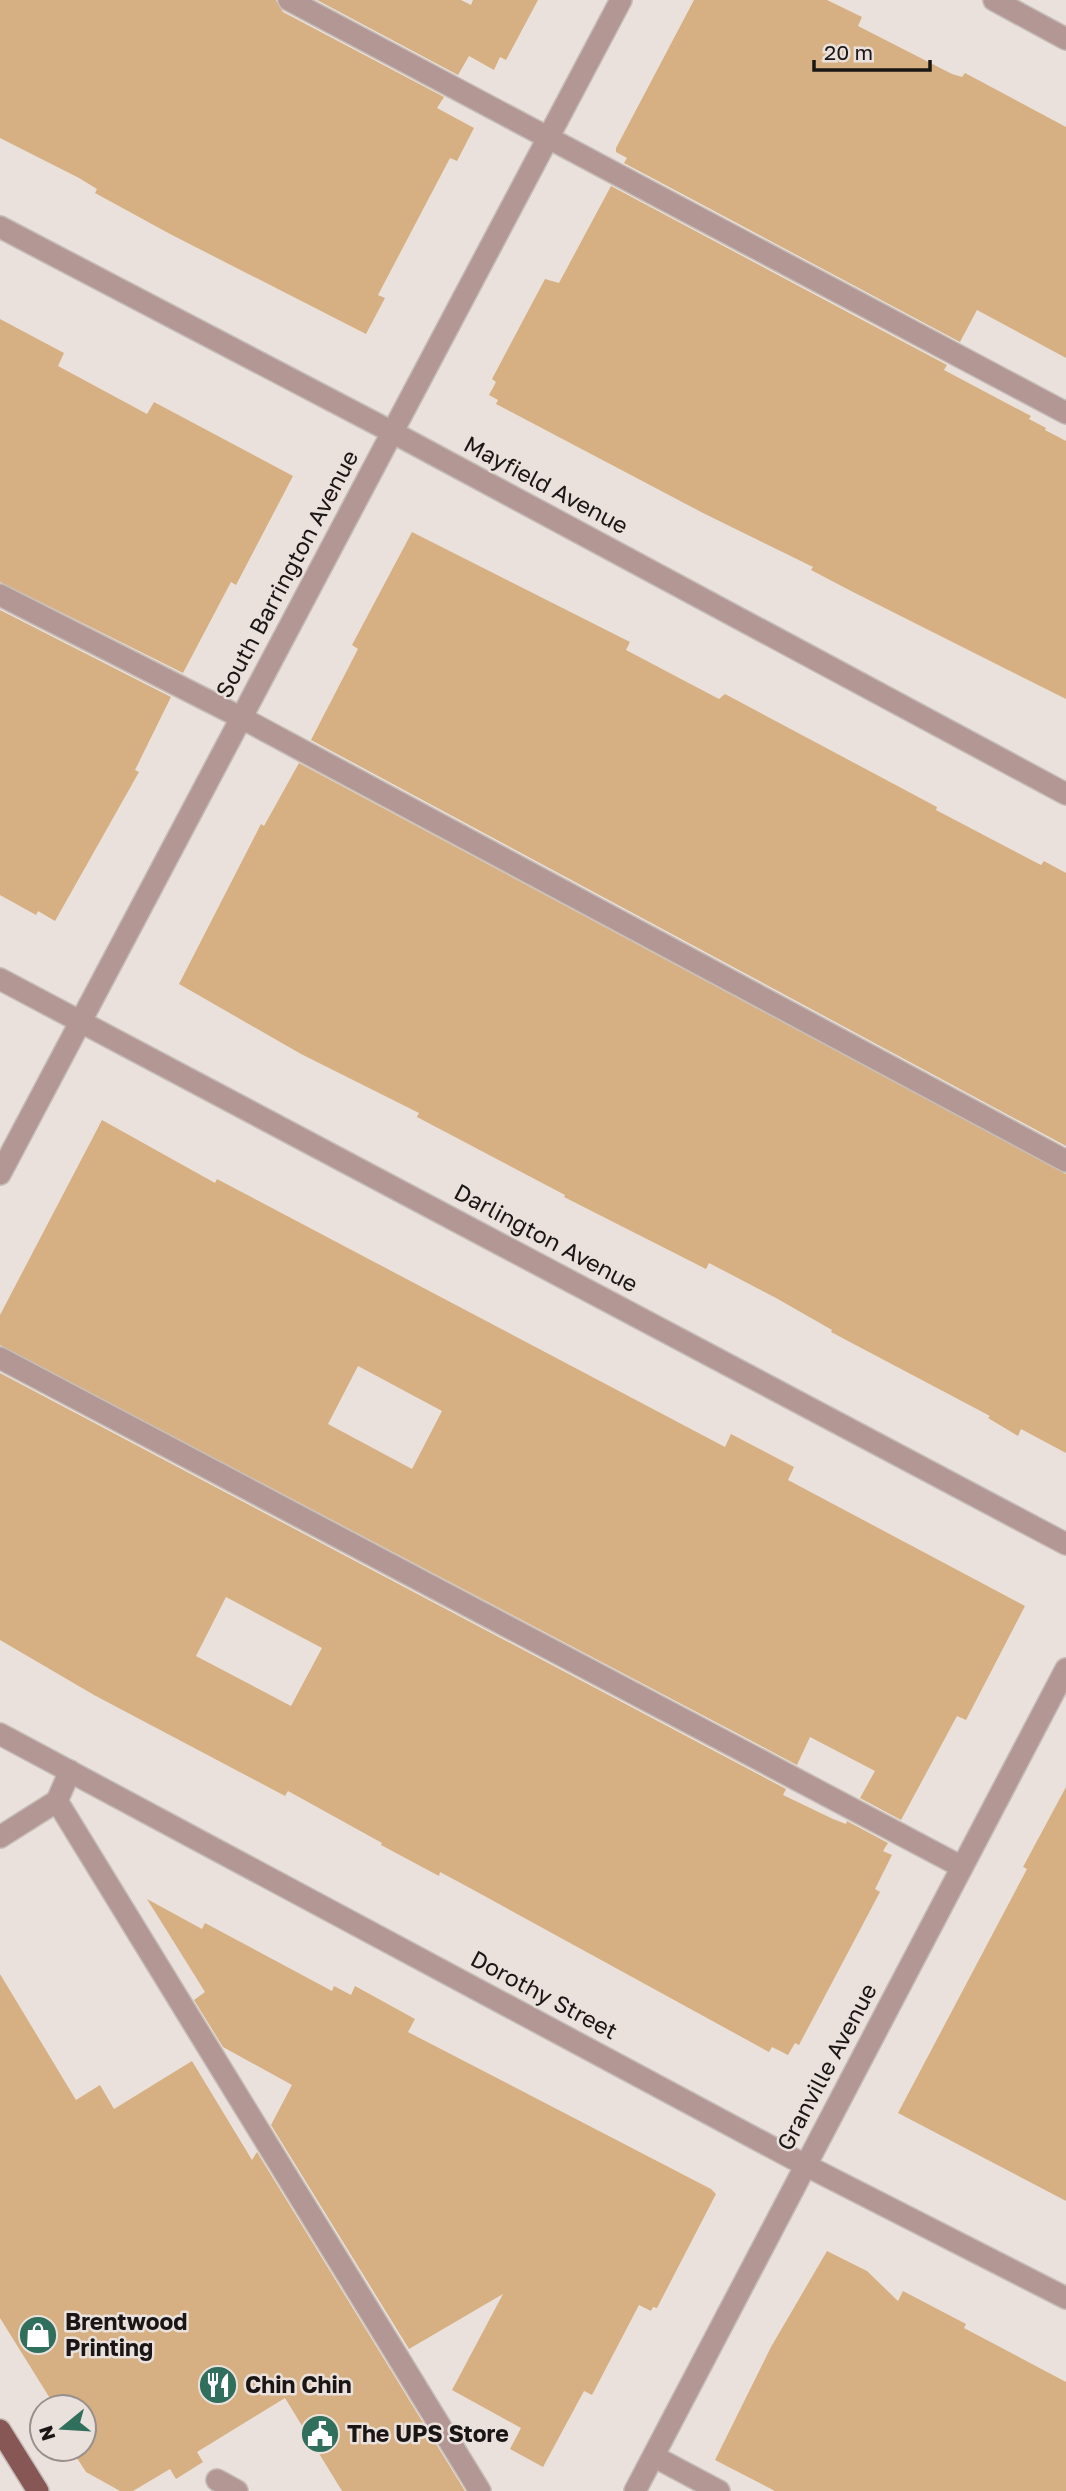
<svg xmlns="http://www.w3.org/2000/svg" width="1066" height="2491" font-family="'Golos Text',sans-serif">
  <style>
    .building { fill: #d6b082; fill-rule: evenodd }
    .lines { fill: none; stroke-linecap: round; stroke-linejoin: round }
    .minor-casing { stroke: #c5bcb8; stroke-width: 24 }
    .major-casing { stroke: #c5bcb8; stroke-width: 24 }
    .minor { stroke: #b39795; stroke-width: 21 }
    .major { stroke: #875755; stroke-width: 21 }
    .labels { text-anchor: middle; stroke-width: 5; stroke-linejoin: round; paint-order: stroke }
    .street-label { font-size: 23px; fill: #1a1615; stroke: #ebe1dc }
    .poi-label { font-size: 23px; font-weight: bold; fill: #1a1615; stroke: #ebe1dc; text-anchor: start }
  </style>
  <rect width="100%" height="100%" fill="#ebe1dc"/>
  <!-- building -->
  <g class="building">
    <path d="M 0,0 L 276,0 L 283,12 L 444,97 L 437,108 L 474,128 L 457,161 L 450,158 L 378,295 L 385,298 L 366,334 L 170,234 L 95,193 L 97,189 L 79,178 L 0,138 Z"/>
    <path d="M 317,0 L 461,0 L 471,5 L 473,0 L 538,0 L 506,60 L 500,57 L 494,70 L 469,56 L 458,75 Z"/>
    <path d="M 694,0 L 827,0 L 862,17 L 858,26 L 952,74 L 962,77 L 965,73 L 1066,127 L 1066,358 L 977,310 L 960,342 L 624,163 L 627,158 L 616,152 L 616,148 Z"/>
    <path d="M 611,186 L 947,365 L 944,370 L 1031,416 L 1029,419 L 1046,428 L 1045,430 L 1066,441 L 1066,699 L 853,592 L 811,570 L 813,567 L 703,513 L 496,404 L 498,400 L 489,395 L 496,382 L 492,379 L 545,279 L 559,283 Z"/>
    <path d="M 0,319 L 64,353 L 58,366 L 147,414 L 154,402 L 293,476 L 236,585 L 231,582 L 183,673 L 0,582 Z"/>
    <path d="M 412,532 L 630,642 L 626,650 L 719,699 L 725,694 L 937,807 L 936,810 L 1041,865 L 1044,861 L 1066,873 L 1066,1146 L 311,740 L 358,649 L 352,645 Z"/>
    <path d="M 0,610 L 171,697 L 135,770 L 139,772 L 55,921 L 38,911 L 36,915 L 0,895 Z"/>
    <path d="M 299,763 L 1066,1174 L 1066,1453 L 1021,1429 L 1018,1436 L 988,1418 L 990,1416 L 831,1332 L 832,1330 L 776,1298 L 709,1263 L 706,1269 L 564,1197 L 565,1195 L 417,1117 L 419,1113 L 301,1054 L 179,984 L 261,824 L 264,826 Z"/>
    <path d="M 102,1120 L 215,1183 L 217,1179 L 725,1447 L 731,1434 L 794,1467 L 788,1480 L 1025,1606 L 966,1720 L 957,1716 L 901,1820 L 860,1798 L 875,1771 L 810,1737 L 797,1765 L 0,1345 L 0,1315 ZM 358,1366 L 442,1411 L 412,1469 L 328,1424 Z"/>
    <path d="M 0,1373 L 786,1789 L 783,1795 L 833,1819 L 846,1824 L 847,1821 L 888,1843 L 883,1851 L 892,1855 L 875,1889 L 880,1892 L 799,2045 L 795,2043 L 788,2055 L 772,2047 L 769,2052 L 468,1887 L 440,1872 L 439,1876 L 381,1845 L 382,1843 L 288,1791 L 285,1796 L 94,1695 L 0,1640 ZM 226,1597 L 322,1648 L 291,1706 L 196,1656 Z"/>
    <path d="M 1066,1787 L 1066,2201 L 898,2113 L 1027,1869 L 1023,1867 Z"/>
    <path d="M 147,1899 L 202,1929 L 205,1923 L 332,1991 L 334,1986 L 351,1995 L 355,1986 L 415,2019 L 408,2032 L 711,2189 L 716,2194 L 657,2308 L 653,2307 L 651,2311 L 639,2305 L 592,2395 L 584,2391 L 543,2467 L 510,2449 L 521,2428 L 452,2390 L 503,2294 L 409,2349 L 271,2125 L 292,2085 L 223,2047 L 194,2000 L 205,1992 Z"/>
    <path d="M 0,1974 L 76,2100 L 100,2085 L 114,2109 L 192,2061 L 252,2160 L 257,2152 L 465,2491 L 342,2491 L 285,2398 L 197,2452 L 203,2462 L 176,2479 L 170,2469 L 133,2491 L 120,2491 L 86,2472 L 71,2449 L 84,2449 L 84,2407 L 44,2407 L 43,2405 L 51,2400 L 0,2318 Z"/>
    <path d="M 827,2251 L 867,2271 L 898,2301 L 903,2291 L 966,2324 L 964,2328 L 1066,2382 L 1066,2491 L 775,2491 L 715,2460 L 771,2347 Z"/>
  </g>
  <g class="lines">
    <!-- minor casing -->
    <g class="minor-casing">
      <g id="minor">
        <path d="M 289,0 L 1066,413"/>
        <path d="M 994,0 L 1066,39"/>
        <path d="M 0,227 L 392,432 L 1066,794"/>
        <path d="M 0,595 L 240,717 L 1066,1161"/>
        <path d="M 0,979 L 1066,1544"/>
        <path d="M 0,1174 L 621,0"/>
        <path d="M 0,1358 L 962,1867"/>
        <path d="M 0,1734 L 805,2165 L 1066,2298"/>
        <path d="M 70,1771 L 57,1801 L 480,2491"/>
        <path d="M 0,1837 L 57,1801"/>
        <path d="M 655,2457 L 719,2491"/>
        <path d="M 217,2480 L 237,2491"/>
        <path d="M 635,2491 L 1066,1669"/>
      </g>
    </g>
    <!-- major casing -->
    <g class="major-casing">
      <path id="major" d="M 0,2430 L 38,2491"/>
    </g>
    <!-- minor -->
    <use href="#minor" class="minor"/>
    <!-- major -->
    <use href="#major" class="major"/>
  </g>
  <!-- icons -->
  <defs>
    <g id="shop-disc" transform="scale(2.0125)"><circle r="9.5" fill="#306f5c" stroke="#ebe1dc"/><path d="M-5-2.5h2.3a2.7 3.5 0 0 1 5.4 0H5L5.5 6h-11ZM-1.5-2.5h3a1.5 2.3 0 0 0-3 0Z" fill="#fff"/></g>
    <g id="restaurant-disc" transform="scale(2.0125)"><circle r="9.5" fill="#306f5c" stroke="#ebe1dc"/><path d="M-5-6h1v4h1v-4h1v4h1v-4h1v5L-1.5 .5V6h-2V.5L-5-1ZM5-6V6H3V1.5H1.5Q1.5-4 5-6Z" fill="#fff"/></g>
    <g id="civic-disc" transform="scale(2.0125)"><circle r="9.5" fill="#306f5c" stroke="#ebe1dc"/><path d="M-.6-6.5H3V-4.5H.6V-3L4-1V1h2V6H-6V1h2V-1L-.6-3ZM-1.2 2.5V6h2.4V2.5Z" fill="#fff"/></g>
  </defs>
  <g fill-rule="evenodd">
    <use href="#shop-disc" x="38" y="2335"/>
    <use href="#restaurant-disc" x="218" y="2385"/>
    <use href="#civic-disc" x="320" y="2434"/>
  </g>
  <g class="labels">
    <!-- street labels -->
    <g class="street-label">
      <text transform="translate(546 485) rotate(28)" y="8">Mayfield Avenue</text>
      <text transform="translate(287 574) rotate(-62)" y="8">South Barrington Avenue</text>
      <text transform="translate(546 1238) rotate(28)" y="8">Darlington Avenue</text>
      <text transform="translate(544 1995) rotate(28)" y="8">Dorothy Street</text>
      <text transform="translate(827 2067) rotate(-62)" y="8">Granville Avenue</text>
    </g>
    <!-- poi labels -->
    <g class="poi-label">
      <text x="65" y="2330">Brentwood<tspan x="65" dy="26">Printing</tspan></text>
      <text x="245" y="2393">Chin Chin</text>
      <text x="347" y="2442">The UPS Store</text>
    </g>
  </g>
  <!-- north arrow -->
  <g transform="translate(63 2428) rotate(252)"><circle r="33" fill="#ebe1dc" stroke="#97908c" stroke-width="2"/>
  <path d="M0-5L12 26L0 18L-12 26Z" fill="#306f5c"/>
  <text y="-10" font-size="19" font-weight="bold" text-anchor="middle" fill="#1a1615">N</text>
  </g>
  <!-- scale -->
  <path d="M814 60v10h116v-10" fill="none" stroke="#1a1615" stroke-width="3.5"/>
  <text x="824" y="60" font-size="21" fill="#1a1615" stroke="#ebe1dc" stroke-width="5" paint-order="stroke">20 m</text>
</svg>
